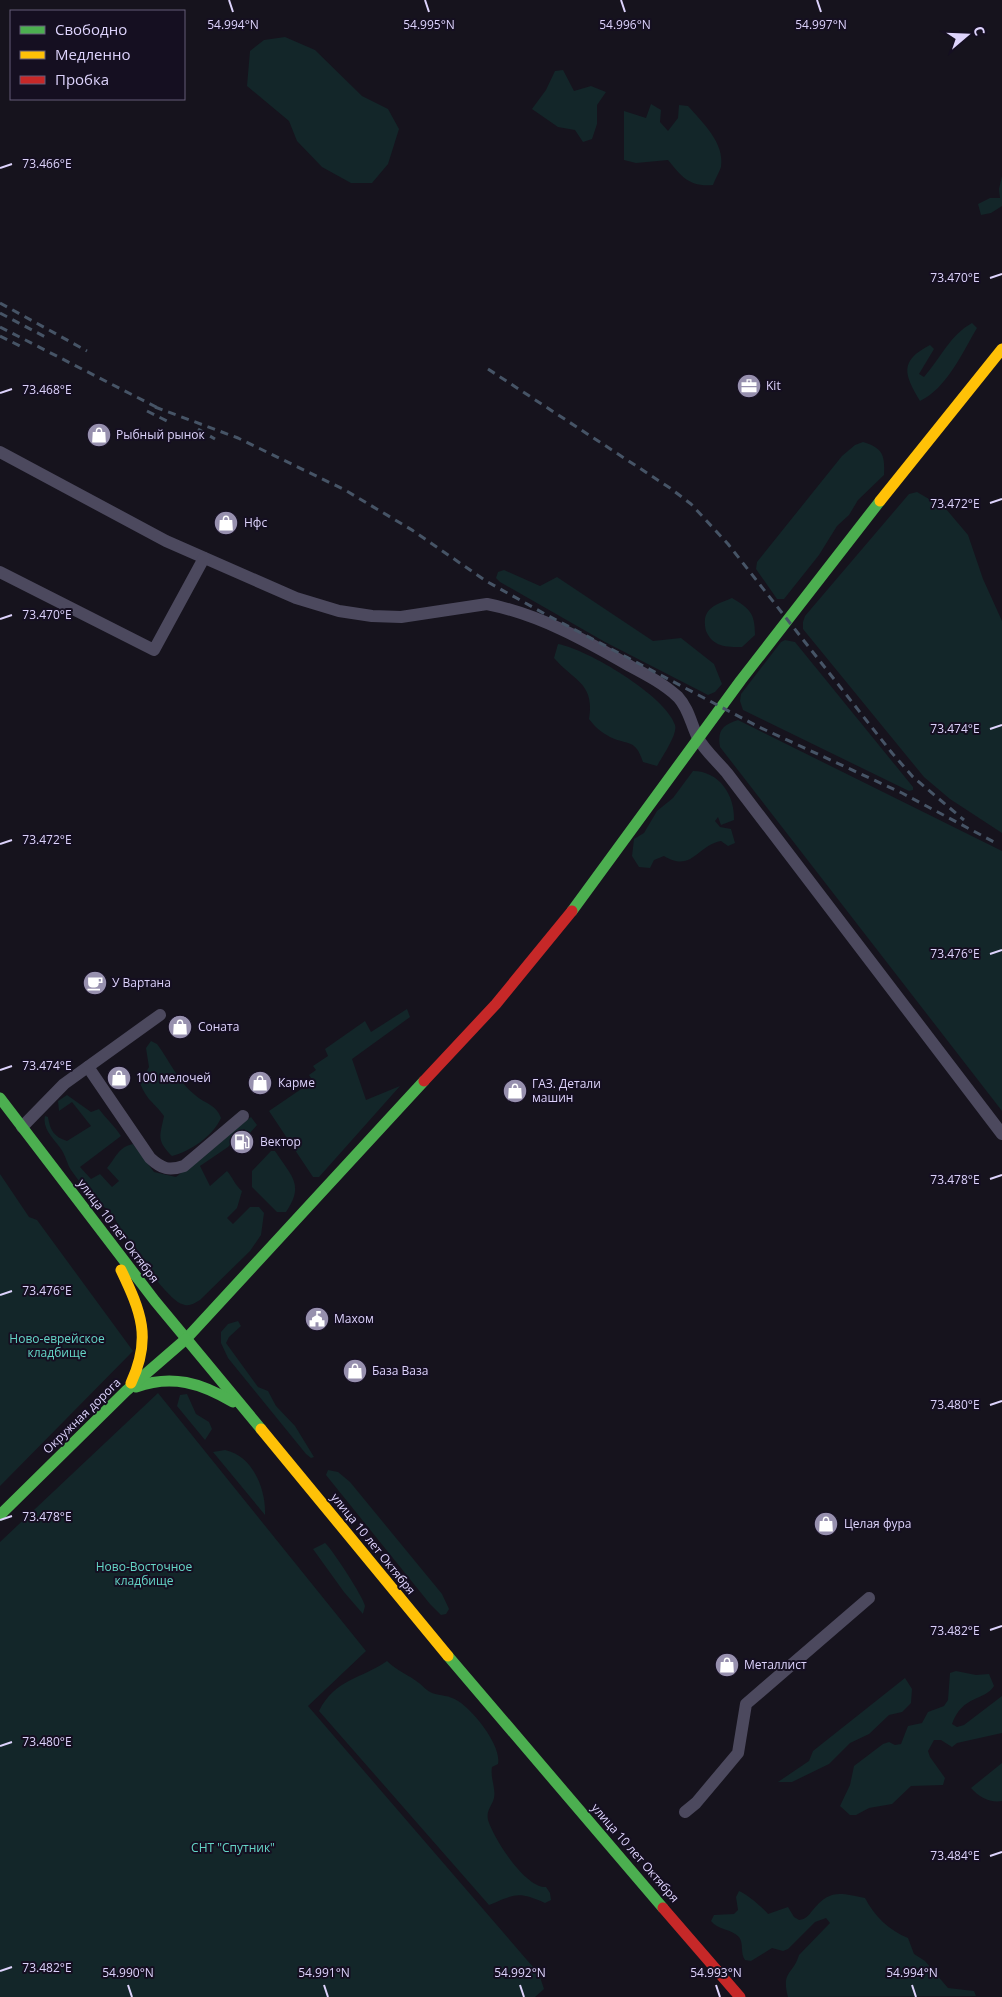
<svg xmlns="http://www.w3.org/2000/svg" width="1002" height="1997" font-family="'Open Sans',sans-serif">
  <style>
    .green { fill: #132629 }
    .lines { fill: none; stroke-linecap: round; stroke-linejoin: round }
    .street { stroke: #4c495e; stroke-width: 12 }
    .fast { stroke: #4caf50; stroke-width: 11 }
    .slow { stroke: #ffc107; stroke-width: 11 }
    .jam { stroke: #c62828; stroke-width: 11 }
    .rail { stroke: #465466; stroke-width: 3; stroke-dasharray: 8 6; stroke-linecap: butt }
    .ticks { fill: none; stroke: #ddd3fc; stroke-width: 2 }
    .labels { text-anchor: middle; stroke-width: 4; stroke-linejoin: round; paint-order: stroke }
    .poi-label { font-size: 12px; fill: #ddd3fc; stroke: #150f21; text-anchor: start }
    .street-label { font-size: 12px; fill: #ddd3fc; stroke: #150f21 }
    .park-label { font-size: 12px; fill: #65d6c7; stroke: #150f21 }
    .ticks-label { font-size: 12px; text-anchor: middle; fill: #ddd3fc; stroke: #150f21; stroke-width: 4; stroke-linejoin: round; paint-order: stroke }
  </style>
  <rect width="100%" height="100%" fill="#16131d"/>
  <!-- green -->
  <g class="green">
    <path d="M 285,37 L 315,50 L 362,96 L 388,109 L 399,129 L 388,164 L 372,183 L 351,183 L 322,167 L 297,141 L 289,121 L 247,86 L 250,51 L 264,40 Z"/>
    <path d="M 563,70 L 574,91 L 591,86 L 606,92 L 597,105 L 597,124 L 592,139 L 583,142 L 575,130 L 558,127 L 532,109 L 546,90 L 555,71 Z"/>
    <path d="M 651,104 L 661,110 L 660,122 L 668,131 L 678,118 L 679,105 L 688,106 C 702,122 725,143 721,167 C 719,173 715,179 713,185 C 689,187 682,177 668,160 L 636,163 L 624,160 L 624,111 L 646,118 Z"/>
    <path d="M 1002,176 L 1002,206 L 991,213 L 981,215 L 978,204 L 990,198 L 1000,198 L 999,189 Z"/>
    <path d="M 972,323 L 977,328 C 962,353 947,388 920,401 C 904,374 899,361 930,345 L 934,349 L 919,374 L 924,377 C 940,359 950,335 972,323 Z"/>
    <path d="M 863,442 C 883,448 885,455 884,475 L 858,500 L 849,515 L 837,526 L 819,555 L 784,599 L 777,599 L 756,569 L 757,562 L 842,456 L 855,445 Z"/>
    <path d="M 917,492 L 946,509 L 968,535 L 983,579 L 1002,621 L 1002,833 L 950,799 L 924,777 L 803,629 L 803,622 L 805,616 L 909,494 Z"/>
    <path d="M 504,570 L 540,586 L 557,577 L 653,641 L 681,638 L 714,664 L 722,684 L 715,692 L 708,695 L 605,642 L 500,582 L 496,578 L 498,572 Z"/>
    <path d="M 732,598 C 750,609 755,613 755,635 L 742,647 C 726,647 713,647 706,631 C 705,627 704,619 706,615 C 710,605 723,602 732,598 Z"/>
    <path d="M 785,640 L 795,642 L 913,787 L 913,790 L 909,791 L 743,710 L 740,701 L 741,694 L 781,642 Z"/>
    <path d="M 558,644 C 587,649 666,696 675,725 C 678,734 662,757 657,766 L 643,762 C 635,738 629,746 610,737 C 601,732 595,727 589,719 C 595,683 574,681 554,658 Z"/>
    <path d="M 738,720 L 1002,851 L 1002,1111 L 720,747 C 717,730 723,725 738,720 Z"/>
    <path d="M 693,771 C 719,771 735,795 734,820 L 721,825 L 718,817 L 715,821 L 720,827 L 731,829 L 735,843 L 728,846 L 721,841 C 696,846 692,873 664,856 L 654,860 L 650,868 L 639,867 L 632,856 L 634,839 L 644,833 L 657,811 L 673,798 Z"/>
    <path d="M 407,1009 L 410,1017 L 352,1059 L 366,1100 L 400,1086 L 319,1177 L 313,1177 L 269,1111 L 313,1081 L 309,1075 L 316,1070 L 313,1066 L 328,1056 L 325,1049 L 365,1021 L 371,1032 Z"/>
    <path d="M 151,1041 L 157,1044 C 169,1060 179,1083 195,1095 C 205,1104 216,1104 221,1118 C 213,1136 191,1151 172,1156 C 156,1140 160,1136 164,1116 C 154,1102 147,1101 140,1083 L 149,1067 L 146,1048 Z"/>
    <path d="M 67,1095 L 91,1112 L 99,1109 C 106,1119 115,1126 121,1136 L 80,1167 L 91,1179 L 100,1174 L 112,1187 L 119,1181 L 107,1168 C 116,1158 118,1147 133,1144 L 154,1172 L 176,1177 L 251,1117 L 257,1125 L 249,1134 L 244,1129 L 228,1147 L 200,1166 L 210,1186 L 227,1171 C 233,1178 235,1185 242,1191 L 237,1208 L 227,1218 L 233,1224 L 250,1207 L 259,1207 L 264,1213 L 261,1235 L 250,1251 L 200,1300 C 193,1304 189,1307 182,1304 C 169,1301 131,1247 121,1234 C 116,1215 110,1212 96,1200 C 87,1192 78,1180 71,1170 C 67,1164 66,1156 61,1149 C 54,1139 42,1129 45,1116 L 48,1117 C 50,1130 54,1137 67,1141 L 91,1126 L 72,1102 L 59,1111 L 58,1101 Z"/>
    <path d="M 271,1151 L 275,1151 C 291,1176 305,1184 286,1212 L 277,1212 L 252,1187 L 252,1171 Z"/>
    <path d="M 0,1174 L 29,1217 L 37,1220 L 133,1351 L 0,1486 Z"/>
    <path d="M 238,1321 L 241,1326 L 229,1337 L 226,1343 L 258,1387 L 268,1391 L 276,1406 L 295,1426 L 314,1457 L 311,1458 L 306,1454 L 228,1358 L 221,1343 L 221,1332 L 228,1324 Z"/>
    <path d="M 158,1393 L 366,1651 L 308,1706 L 539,1974 L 544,1989 L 535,1997 L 0,1997 L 0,1542 Z"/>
    <path d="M 187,1394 L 196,1414 L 209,1422 L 212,1429 L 205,1440 L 177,1406 L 180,1395 Z"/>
    <path d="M 225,1450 C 253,1456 266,1489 265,1515 L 213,1452 Z"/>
    <path d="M 328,1470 L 338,1472 L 350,1482 L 442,1594 L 449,1609 L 446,1614 L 441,1615 L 430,1604 L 326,1475 Z"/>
    <path d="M 325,1543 C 332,1549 364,1598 365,1606 C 365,1607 363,1613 363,1614 L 344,1592 L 313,1549 Z"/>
    <path d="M 387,1661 C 397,1671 409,1675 419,1683 C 423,1686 427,1691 432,1693 C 441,1696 449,1695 458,1701 C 473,1710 502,1746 498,1764 L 492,1767 C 490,1778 496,1788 494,1798 C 492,1806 486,1810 488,1820 C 494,1839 525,1888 546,1887 L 550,1893 L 551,1900 L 545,1903 C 518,1891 515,1894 489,1905 L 319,1711 C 335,1679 361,1679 387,1661 Z"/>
    <path d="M 956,1671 L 976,1675 L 989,1674 L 994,1686 C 985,1701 962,1695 952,1724 L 957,1727 L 964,1725 L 1002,1696 L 1002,1733 L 957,1743 L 952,1747 L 941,1740 L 934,1740 L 928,1751 L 930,1757 L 945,1778 L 943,1785 L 911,1786 L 892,1804 L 869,1808 L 856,1815 L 850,1815 L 840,1806 L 850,1785 L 854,1766 L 883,1744 L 889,1742 L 895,1745 L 901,1744 L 908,1726 L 922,1723 L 928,1712 L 944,1706 L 948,1700 L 950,1673 Z"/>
    <path d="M 905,1678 L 912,1689 L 911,1703 L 902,1712 L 889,1715 L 869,1734 L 850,1743 L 829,1764 L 792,1782 L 778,1782 L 809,1761 L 813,1751 Z"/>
    <path d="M 1002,1763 L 1002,1801 C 990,1803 979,1797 971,1788 Z"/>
    <path d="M 739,1891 C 747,1894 762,1907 768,1914 L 788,1907 L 794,1917 L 799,1920 C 806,1919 808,1916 812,1911 C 830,1889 839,1893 865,1898 C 874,1916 890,1931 908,1938 L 914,1954 L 925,1961 L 948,1988 L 974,1991 L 976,1996 L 788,1997 C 781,1971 793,1975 799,1955 L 830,1923 L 826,1918 L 815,1922 L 788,1949 L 783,1951 L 772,1948 L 751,1961 L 745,1960 C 740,1953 744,1944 739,1937 C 732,1929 718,1930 711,1921 L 714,1915 L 734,1914 L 738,1910 L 736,1897 Z"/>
  </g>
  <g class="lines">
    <!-- street -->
    <g class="street">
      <path d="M 0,452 L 166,541 L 296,598 L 339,611 L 372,616 L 401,617 L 487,604 C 538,614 585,640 630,666 C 647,675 664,684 678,697 C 689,709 691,724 698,738 C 704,750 718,762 727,773 L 1002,1134"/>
      <path d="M 0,572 L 154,650 L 204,558"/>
      <path d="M 88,1067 L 150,1158 C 162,1169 169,1171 184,1166 L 243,1116"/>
      <path d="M 22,1127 L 64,1084 L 160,1015"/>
      <path d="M 685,1812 L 696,1803 L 738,1753 L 746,1704 L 869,1598"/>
    </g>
    <!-- fast -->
    <g class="fast">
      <path d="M 572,911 L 741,680 L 880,501"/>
      <path d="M 0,1098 L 155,1301 L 261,1429"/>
      <path d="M 186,1339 L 424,1081"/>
      <path d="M 136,1387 C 172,1374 201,1383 233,1402"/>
      <path d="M 0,1515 L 126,1391 L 186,1339"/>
      <path d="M 448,1656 L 663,1908"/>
    </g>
    <!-- slow -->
    <g class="slow">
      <path d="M 880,501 L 1002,349"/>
      <path d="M 121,1270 C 141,1312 152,1338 131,1383"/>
      <path d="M 261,1429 L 448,1656"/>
    </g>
    <!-- jam -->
    <g class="jam">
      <path d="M 424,1081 L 496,1004 L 572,911"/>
      <path d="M 663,1908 L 740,1997"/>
    </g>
    <!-- rail -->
    <g class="rail">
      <path d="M 0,303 L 87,351"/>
      <path d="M 0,313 L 49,339"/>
      <path d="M 0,327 L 160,409"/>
      <path d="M 0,336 L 22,347"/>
      <path d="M 488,369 L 670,488 L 691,504 L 728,544 L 892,753 L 913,777 L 964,820"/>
      <path d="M 155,407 L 238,438 L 345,490 L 412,530 L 486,581 L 545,614 L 759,727 L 902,793 L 994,842"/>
      <path d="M 147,411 L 171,423"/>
      <path d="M 198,429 L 215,439"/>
    </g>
  </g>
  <!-- ticks -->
  <path class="ticks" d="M 229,0 L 233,12M 425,0 L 429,12M 621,0 L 625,12M 817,0 L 821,12M 0,168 L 12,164M 990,278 L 1002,274M 0,393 L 12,389M 990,503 L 1002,499M 0,619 L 12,615M 990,729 L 1002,725M 0,844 L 12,840M 990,954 L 1002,950M 0,1070 L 12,1066M 990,1179 L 1002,1175M 0,1295 L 12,1291M 990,1405 L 1002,1401M 0,1520 L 12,1516M 990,1630 L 1002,1626M 0,1746 L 12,1742M 990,1856 L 1002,1852M 0,1971 L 12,1967M 128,1985 L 132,1997M 324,1985 L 328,1997M 520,1985 L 524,1997M 716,1985 L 720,1997M 912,1985 L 916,1997"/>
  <!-- icons -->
  <defs>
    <g id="office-disc" transform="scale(1.25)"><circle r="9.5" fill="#9790ae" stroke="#150f21"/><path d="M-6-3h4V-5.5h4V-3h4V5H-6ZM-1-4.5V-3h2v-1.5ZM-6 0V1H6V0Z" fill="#fff"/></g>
    <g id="shop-disc" transform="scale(1.25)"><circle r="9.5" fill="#9790ae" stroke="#150f21"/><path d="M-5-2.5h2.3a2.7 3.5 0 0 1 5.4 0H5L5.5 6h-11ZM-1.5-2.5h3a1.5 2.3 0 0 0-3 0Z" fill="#fff"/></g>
    <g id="cafe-disc" transform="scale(1.25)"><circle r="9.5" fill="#9790ae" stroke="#150f21"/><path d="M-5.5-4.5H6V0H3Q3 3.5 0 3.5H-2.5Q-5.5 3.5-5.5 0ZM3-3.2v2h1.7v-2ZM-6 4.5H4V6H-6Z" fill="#fff"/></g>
    <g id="fuel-disc" transform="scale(1.25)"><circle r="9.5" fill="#9790ae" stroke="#150f21"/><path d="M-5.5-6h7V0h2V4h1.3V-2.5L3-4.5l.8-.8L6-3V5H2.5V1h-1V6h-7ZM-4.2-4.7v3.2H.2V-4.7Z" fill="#fff"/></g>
    <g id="civic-disc" transform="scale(1.25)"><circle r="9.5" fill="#9790ae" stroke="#150f21"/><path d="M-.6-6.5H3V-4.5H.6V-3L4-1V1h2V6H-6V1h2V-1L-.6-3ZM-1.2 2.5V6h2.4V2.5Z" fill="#fff"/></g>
  </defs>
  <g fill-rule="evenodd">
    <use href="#office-disc" x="749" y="386"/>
    <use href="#shop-disc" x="99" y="435"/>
    <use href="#shop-disc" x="226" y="523"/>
    <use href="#cafe-disc" x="95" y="983"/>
    <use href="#shop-disc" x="180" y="1027"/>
    <use href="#shop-disc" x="119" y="1078"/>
    <use href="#shop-disc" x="260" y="1083"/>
    <use href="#shop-disc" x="515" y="1091"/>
    <use href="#fuel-disc" x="242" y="1142"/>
    <use href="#civic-disc" x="317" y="1319"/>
    <use href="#shop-disc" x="355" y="1371"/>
    <use href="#shop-disc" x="826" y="1524"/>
    <use href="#shop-disc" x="727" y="1665"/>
  </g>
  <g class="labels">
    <!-- poi labels -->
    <g class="poi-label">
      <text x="766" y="390">Kit</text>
      <text x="116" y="439">Рыбный рынок</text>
      <text x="244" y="527">Нфс</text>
      <text x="112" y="987">У Вартана</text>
      <text x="198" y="1031">Соната</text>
      <text x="136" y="1082">100 мелочей</text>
      <text x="278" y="1087">Карме</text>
      <text x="532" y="1088">ГАЗ. Детали<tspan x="532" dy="14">машин</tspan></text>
      <text x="260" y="1146">Вектор</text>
      <text x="334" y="1323">Махом</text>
      <text x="372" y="1375">База Ваза</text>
      <text x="844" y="1528">Целая фура</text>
      <text x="744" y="1669">Металлист</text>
    </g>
    <!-- street labels -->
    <g class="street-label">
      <text transform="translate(118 1231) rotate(53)" y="4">улица 10 лет Октября</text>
      <text transform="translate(82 1416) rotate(-44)" y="4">Окружная дорога</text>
      <text transform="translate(373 1544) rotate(51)" y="4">улица 10 лет Октября</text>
      <text transform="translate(635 1853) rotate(49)" y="4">улица 10 лет Октября</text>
    </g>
    <!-- park labels -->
    <g class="park-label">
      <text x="57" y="1343">Ново-еврейское<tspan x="57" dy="14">кладбище</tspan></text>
      <text x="144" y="1571">Ново-Восточное<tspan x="144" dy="14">кладбище</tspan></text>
      <text x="233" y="1852">СНТ "Спутник"</text>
    </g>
  </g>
  <g class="ticks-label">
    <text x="429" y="29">54.995°N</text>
    <text x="625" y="29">54.996°N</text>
    <text x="821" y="29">54.997°N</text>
    <text x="233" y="29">54.994°N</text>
    <text x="47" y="168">73.466°E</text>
    <text x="955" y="282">73.470°E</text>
    <text x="47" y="394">73.468°E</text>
    <text x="955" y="508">73.472°E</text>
    <text x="47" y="619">73.470°E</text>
    <text x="955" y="733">73.474°E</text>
    <text x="47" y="844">73.472°E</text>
    <text x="955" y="958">73.476°E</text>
    <text x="47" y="1070">73.474°E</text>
    <text x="955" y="1184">73.478°E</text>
    <text x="47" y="1295">73.476°E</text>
    <text x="955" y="1409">73.480°E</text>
    <text x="47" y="1521">73.478°E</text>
    <text x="955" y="1635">73.482°E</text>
    <text x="47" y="1746">73.480°E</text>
    <text x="955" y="1860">73.484°E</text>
    <text x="47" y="1972">73.482°E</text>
    <text x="128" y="1977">54.990°N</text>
    <text x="324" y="1977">54.991°N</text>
    <text x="520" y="1977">54.992°N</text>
    <text x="716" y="1977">54.993°N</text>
    <text x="912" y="1977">54.994°N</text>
  </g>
  <!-- legend -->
  <rect x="10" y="10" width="175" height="90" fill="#150f21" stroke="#655d79"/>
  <rect x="20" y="26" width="25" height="8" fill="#4caf50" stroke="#655d79"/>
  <text x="55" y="35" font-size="15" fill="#ddd3fc">Свободно</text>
  <rect x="20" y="51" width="25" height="8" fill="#ffc107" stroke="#655d79"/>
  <text x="55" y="60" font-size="15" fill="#ddd3fc">Медленно</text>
  <rect x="20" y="76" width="25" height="8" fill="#c62828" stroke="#655d79"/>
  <text x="55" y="85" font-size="15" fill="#ddd3fc">Пробка</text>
  <!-- north arrow -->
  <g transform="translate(967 35) rotate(71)" stroke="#150f21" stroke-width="4" paint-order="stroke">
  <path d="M0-4L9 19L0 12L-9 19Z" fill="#ddd3fc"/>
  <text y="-8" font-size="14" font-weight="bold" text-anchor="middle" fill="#ddd3fc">С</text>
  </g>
</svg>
